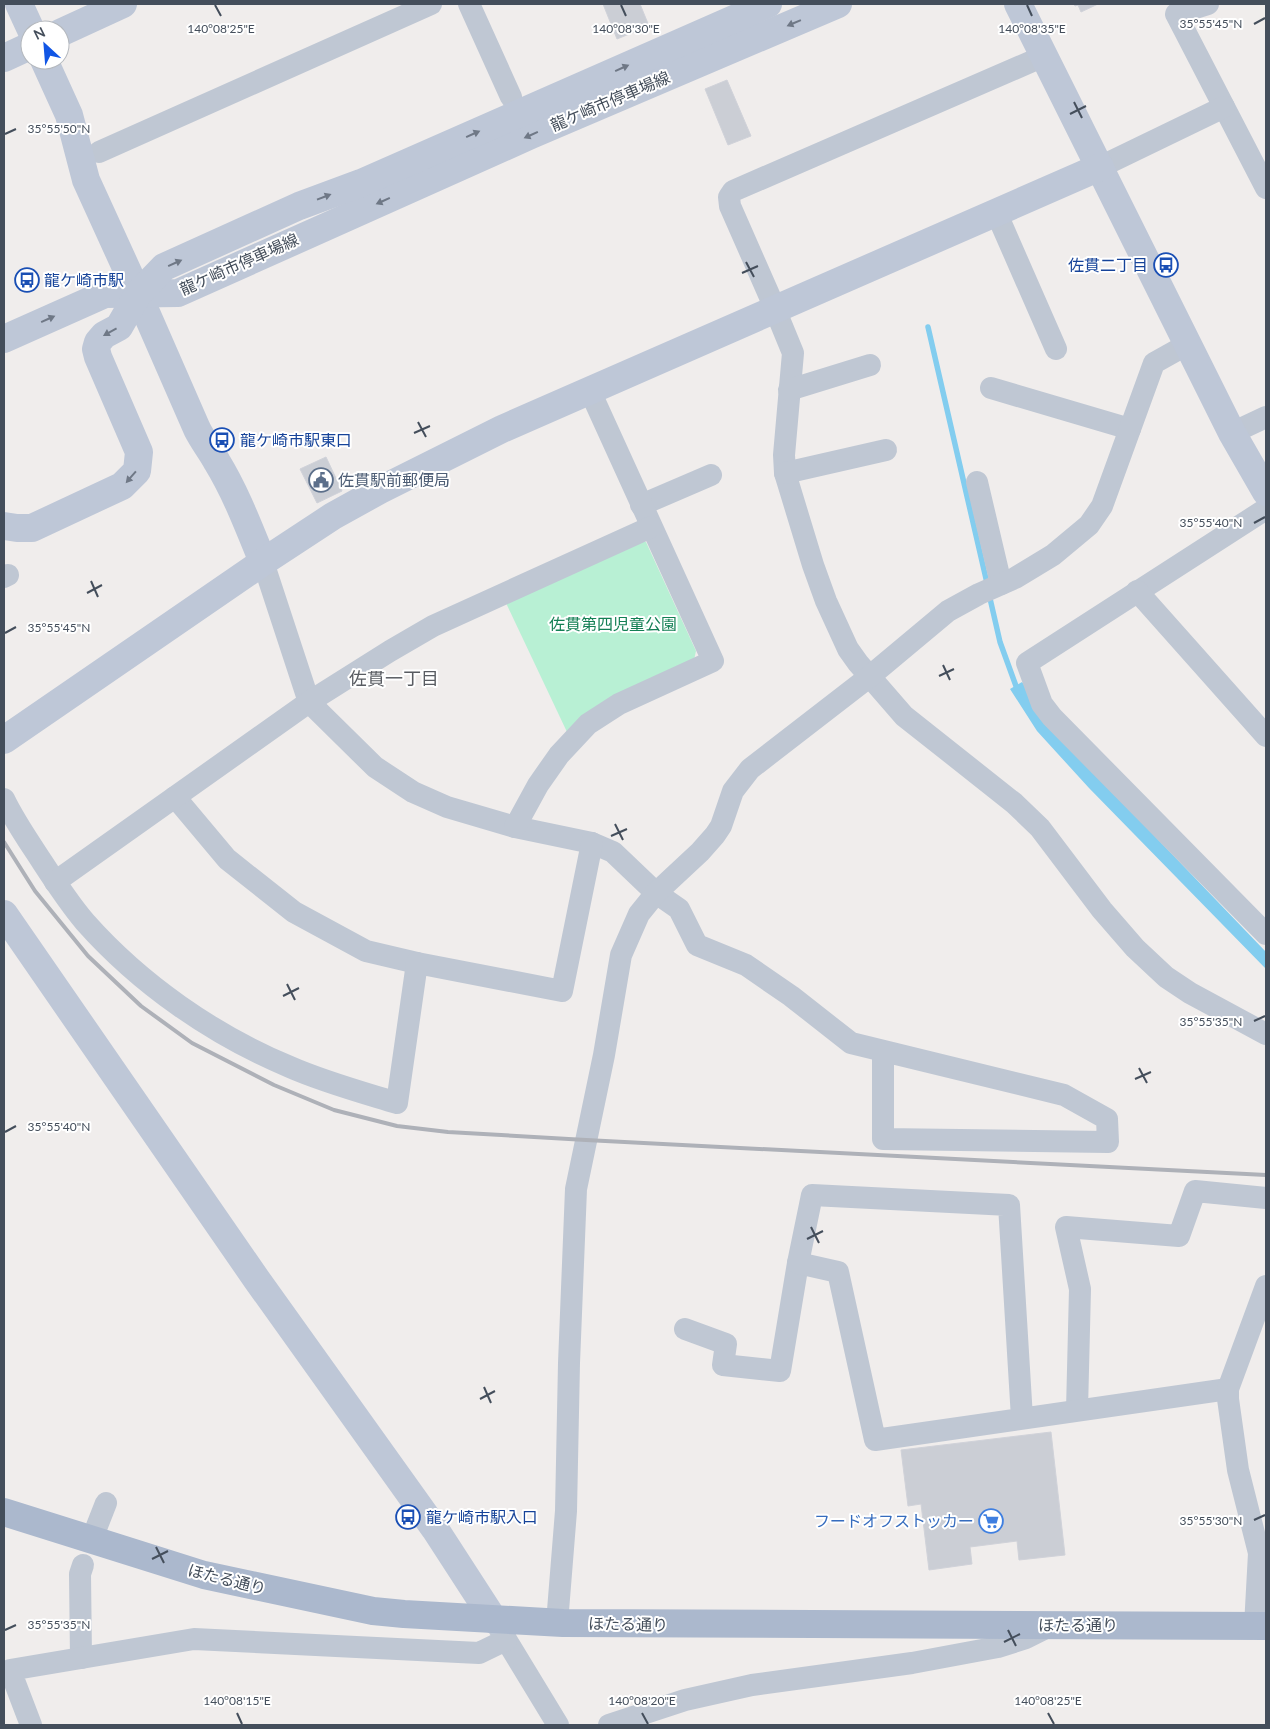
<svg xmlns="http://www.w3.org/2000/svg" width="1270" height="1729" font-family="Lato,'Noto Sans JP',sans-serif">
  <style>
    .green { fill: #b8f0d4 }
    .water { fill: #83cdef }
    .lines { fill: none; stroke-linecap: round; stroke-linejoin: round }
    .stream { stroke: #83cdef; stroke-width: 5.5 }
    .building { fill: #cbced5; stroke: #d0d2d9 }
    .street { stroke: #bfc7d3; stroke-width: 22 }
    .secondary { stroke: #bec7d7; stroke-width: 28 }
    .primary { stroke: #abb8cd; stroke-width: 28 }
    .rail { stroke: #aeb1b8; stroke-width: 4 }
    .oneway { fill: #6f7886 }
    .ticks { fill: none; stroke: #444e5b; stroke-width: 2 }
    .labels { text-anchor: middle; stroke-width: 4; stroke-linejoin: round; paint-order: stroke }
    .street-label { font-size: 16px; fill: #444e5b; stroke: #fff }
    .transit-label { font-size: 16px; fill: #164399; stroke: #fff; text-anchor: start }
    .service-label { font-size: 16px; fill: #4e5e75; stroke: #fff; text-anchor: start }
    .park-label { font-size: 16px; fill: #137f54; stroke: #fff }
    .shop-label { font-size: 16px; fill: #366cbe; stroke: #fff; text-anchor: end }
    .neighbourhood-label { font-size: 18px; fill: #595c62; stroke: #fff }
    .ticks-label { font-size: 12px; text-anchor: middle; fill: #444e5b; stroke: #fff; stroke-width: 4; stroke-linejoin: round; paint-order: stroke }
  </style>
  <rect width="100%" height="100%" fill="#f0edec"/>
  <!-- green -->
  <path class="green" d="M 640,541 L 646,542 L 696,651 L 694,660 L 567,732 L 506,603 Z"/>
  <!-- water -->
  <path class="water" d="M 1022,682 L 1099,778 L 1266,952 L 1266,969 L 1089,788 L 1037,731 L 1010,689 Z"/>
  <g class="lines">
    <!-- stream -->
    <g class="stream">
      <path d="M 928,327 L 987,583"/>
      <path d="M 989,594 L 1000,642 L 1016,686 L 1020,692"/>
    </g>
  </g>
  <!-- building -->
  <g class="building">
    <path d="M 603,4 L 640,4 L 649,26 L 617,39 Z"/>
    <path d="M 1074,4 L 1098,4 L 1081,12 L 1078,5 L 1075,6 Z"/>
    <path d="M 727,80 L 751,136 L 728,145 L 705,89 Z"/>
    <path d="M 326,457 L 342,491 L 317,503 L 300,469 Z"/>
    <path d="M 1051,1432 L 1065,1555 L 1019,1560 L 1017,1541 L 970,1547 L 972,1564 L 929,1570 L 921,1504 L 908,1506 L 901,1450 Z"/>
  </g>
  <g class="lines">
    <!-- street -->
    <g class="street">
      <path d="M 469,4 L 511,97"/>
      <path d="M 1208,4 L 1176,14 L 1266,188"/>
      <path d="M 1044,56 L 733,191 L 729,197 L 730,206 L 770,297 L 793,353 L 784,455 L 785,473 L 813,565 L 826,601 L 848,649 L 858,663 L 904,716 L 1014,803 L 1040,828 L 1102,910 L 1135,948 L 1166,977 L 1190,993 L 1266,1034"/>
      <path d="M 99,152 L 431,4"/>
      <path d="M 1100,167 L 1224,107"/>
      <path d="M 996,212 L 1056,349"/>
      <path d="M 991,388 L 1130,429"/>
      <path d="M 789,390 L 870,365"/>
      <path d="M 1232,433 L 1266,417"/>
      <path d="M 785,473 L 886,450"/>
      <path d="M 977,482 L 1001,584"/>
      <path d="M 641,505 L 711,475"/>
      <path d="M 1266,509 L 1027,663 L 1042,704 L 1052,717 L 1266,934"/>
      <path d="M 263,562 L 309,702 L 375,767 L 413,792 L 447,807 L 515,827 L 592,843 L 613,852 L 656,893 L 679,909 L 697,945 L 746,965 L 791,996 L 851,1043 L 1064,1095 L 1107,1119 L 1108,1142 L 883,1139 L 883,1051"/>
      <path d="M 4,577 L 8,575"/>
      <path d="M 1137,591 L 1266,736"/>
      <path d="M 175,797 L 227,859 L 294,912 L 366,951 L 417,963"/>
      <path d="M 4,799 C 13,818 25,836 37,854 C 52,877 67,901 85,922 C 140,984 213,1035 290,1067 C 324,1082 361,1092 397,1103 L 417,963 L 562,991 L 592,843"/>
      <path d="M 515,827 L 538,785 L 559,755 L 588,724 L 619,704 L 713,661 L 590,391"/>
      <path d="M 55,882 L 309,702 L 390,651 L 433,626 L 651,527"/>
      <path d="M 685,1329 L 726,1344 L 723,1365 L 780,1371 L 798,1263"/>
      <path d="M 1077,1410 L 1080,1289 L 1066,1227 L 1179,1236 L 1195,1191 L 1266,1198"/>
      <path d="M 1022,1418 L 1009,1205 L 812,1195 L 798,1263 L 838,1272 L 875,1440 L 1228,1389"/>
      <path d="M 97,1526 L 106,1503"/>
      <path d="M 557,1623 L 566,1511 L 569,1363 L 576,1189 L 604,1055 L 621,955 L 639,914 L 656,893 L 700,852 L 715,835 L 721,826 L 733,791 L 750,769 L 869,677 L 948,611 L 979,594 L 1015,578 L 1053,555 L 1089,525 L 1102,506 L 1154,363 L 1188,344"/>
      <path d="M 1255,1626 L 1259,1553 L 1238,1470 L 1228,1399 L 1228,1389 L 1266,1286"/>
      <path d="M 499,1628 L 558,1725"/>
      <path d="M 81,1658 L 80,1574 L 83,1565"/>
      <path d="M 31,1725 L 10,1670 L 194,1639 L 479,1653 L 506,1640"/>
      <path d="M 609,1725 L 685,1700 L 752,1685 L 912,1663 L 998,1647 L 1026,1638 L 1050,1626"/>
    </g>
    <!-- secondary -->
    <g class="secondary">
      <path d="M 19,4 L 31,30"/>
      <path d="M 1018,4 L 1232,433 L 1266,492"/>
      <path d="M 60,33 L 123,4"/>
      <path d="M 4,58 L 30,46"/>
      <path d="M 44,60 L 69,115 L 86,180 L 138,294 L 197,429 C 203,441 211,451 217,462 C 236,493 249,528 263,562"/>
      <path d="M 4,339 L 105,294 L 178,293 L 531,135 L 838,4"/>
      <path d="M 4,526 L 17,528 L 32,528 L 122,486 L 137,471 L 139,452 L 98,357 L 96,349 L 98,342 L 104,335 L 119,327 L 138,294 L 164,267 L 299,206 L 361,183 L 768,4"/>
      <path d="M 4,740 L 263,562 L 333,516 L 380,490 L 502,429 L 1100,167"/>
      <path d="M 4,914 L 257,1280 L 435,1529 L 494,1620"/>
    </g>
    <!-- primary -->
    <path class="primary" d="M 4,1512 L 204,1575 L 373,1611 L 404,1614 L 563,1623 L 1266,1626"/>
    <!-- rail -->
    <path class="rail" d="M 4,842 L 35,891 L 88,956 L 141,1006 L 192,1043 L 274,1085 L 334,1110 L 397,1126 L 448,1132 L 586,1140 L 1266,1175"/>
  </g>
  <!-- one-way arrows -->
  <defs><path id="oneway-solid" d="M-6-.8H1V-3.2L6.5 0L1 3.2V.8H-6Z" transform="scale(1.25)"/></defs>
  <g class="oneway">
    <use href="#oneway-solid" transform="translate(794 23) rotate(157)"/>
    <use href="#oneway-solid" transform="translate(622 68) rotate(-24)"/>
    <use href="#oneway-solid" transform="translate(473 134) rotate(-24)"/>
    <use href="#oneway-solid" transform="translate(531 135) rotate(156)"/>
    <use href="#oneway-solid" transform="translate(324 197) rotate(-21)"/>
    <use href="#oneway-solid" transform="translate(383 201) rotate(156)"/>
    <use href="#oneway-solid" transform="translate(175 263) rotate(-24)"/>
    <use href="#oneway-solid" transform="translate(48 319) rotate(-24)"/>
    <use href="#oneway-solid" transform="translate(110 332) rotate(151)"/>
    <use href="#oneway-solid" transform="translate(131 477) rotate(131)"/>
  </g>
  <!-- ticks -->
  <path class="ticks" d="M 215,5 L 221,16M 621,5 L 626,16M 1027,5 L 1032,16M 1254,24 L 1265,18M 1074,102 L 1082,118M 1070,114 L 1086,106M 5,134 L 16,129M 746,262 L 754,277M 742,273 L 758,266M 418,422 L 426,437M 414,433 L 430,426M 1254,523 L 1265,517M 91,581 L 98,597M 87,593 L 102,585M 5,633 L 16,627M 943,665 L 950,680M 939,676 L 954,669M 615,824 L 623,840M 611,836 L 627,829M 287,984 L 295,1000M 283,996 L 299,988M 1254,1021 L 1265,1016M 1139,1068 L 1147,1083M 1135,1079 L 1151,1072M 5,1132 L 16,1126M 811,1227 L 819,1243M 807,1239 L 823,1231M 484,1387 L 491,1403M 480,1399 L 495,1391M 1254,1520 L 1265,1515M 156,1547 L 164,1563M 152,1559 L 168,1551M 5,1630 L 16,1625M 1008,1630 L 1016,1646M 1004,1642 L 1020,1634M 237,1713 L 242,1724M 642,1713 L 648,1724M 1048,1713 L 1054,1724"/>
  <!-- icons -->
  <defs>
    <g id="bus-ring" transform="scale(1.25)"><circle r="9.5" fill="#fff" stroke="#1a4fb4" stroke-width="1.5"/><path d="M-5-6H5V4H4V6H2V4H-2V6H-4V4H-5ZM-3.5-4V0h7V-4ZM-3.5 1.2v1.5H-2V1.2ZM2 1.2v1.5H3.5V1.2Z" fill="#1a4fb4"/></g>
    <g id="civic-ring" transform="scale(1.25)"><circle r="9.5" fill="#fff" stroke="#5c6f8a" stroke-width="1.5"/><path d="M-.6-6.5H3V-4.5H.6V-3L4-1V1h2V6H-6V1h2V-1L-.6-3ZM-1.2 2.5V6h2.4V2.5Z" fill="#5c6f8a"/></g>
    <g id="supermarket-ring" transform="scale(1.25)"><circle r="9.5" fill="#fff" stroke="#3f7fe0" stroke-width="1.5"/><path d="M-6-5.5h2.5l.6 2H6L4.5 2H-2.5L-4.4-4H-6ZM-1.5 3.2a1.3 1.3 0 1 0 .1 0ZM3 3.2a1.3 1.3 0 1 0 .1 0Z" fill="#3f7fe0"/></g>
  </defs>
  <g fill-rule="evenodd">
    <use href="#bus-ring" x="1166" y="265"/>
    <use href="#bus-ring" x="27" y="280"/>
    <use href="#bus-ring" x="222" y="440"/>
    <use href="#civic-ring" x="321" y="480"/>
    <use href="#bus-ring" x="408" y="1517"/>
    <use href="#supermarket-ring" x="991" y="1521"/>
  </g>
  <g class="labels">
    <!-- street labels -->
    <g class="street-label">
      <text transform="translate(610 101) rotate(-23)" y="6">龍ケ崎市停車場線</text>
      <text transform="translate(239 264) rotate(-24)" y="6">龍ケ崎市停車場線</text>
      <text transform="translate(227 1579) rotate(14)" y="6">ほたる通り</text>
      <text transform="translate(628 1624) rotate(1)" y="6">ほたる通り</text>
      <text x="1078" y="1631">ほたる通り</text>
    </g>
    <!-- transit labels -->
    <g class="transit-label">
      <text x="1148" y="271" text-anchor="end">佐貫二丁目</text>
      <text x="44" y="286">龍ケ崎市駅</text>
      <text x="240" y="446">龍ケ崎市駅東口</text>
      <text x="426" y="1523">龍ケ崎市駅入口</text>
    </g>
    <!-- service labels -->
    <g class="service-label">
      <text x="338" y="486">佐貫駅前郵便局</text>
    </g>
    <!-- park labels -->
    <g class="park-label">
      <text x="613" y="630">佐貫第四児童公園</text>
    </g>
    <!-- shop labels -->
    <g class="shop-label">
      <text x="974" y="1527">フードオフストッカー</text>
    </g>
    <!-- neighbourhood labels -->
    <g class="neighbourhood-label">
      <text x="394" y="685">佐貫一丁目</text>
    </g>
  </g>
  <g class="ticks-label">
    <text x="1211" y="28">35°55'45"N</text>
    <text x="221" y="33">140°08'25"E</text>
    <text x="626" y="33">140°08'30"E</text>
    <text x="1032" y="33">140°08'35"E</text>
    <text x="59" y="133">35°55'50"N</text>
    <text x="1211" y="527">35°55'40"N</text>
    <text x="59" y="632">35°55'45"N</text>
    <text x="1211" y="1026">35°55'35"N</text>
    <text x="59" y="1131">35°55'40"N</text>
    <text x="1211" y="1525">35°55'30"N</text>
    <text x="59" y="1629">35°55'35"N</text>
    <text x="237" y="1705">140°08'15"E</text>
    <text x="642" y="1705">140°08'20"E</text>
    <text x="1048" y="1705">140°08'25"E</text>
  </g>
  <!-- border -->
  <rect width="1270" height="1729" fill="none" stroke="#444e5b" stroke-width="10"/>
  <!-- north arrow -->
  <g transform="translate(45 45) rotate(334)"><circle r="24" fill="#ffffff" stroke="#b4b8bd"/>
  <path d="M0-4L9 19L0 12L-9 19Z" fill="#1156e5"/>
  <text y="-8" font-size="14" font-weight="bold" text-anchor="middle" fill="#444e5b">N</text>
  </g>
</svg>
